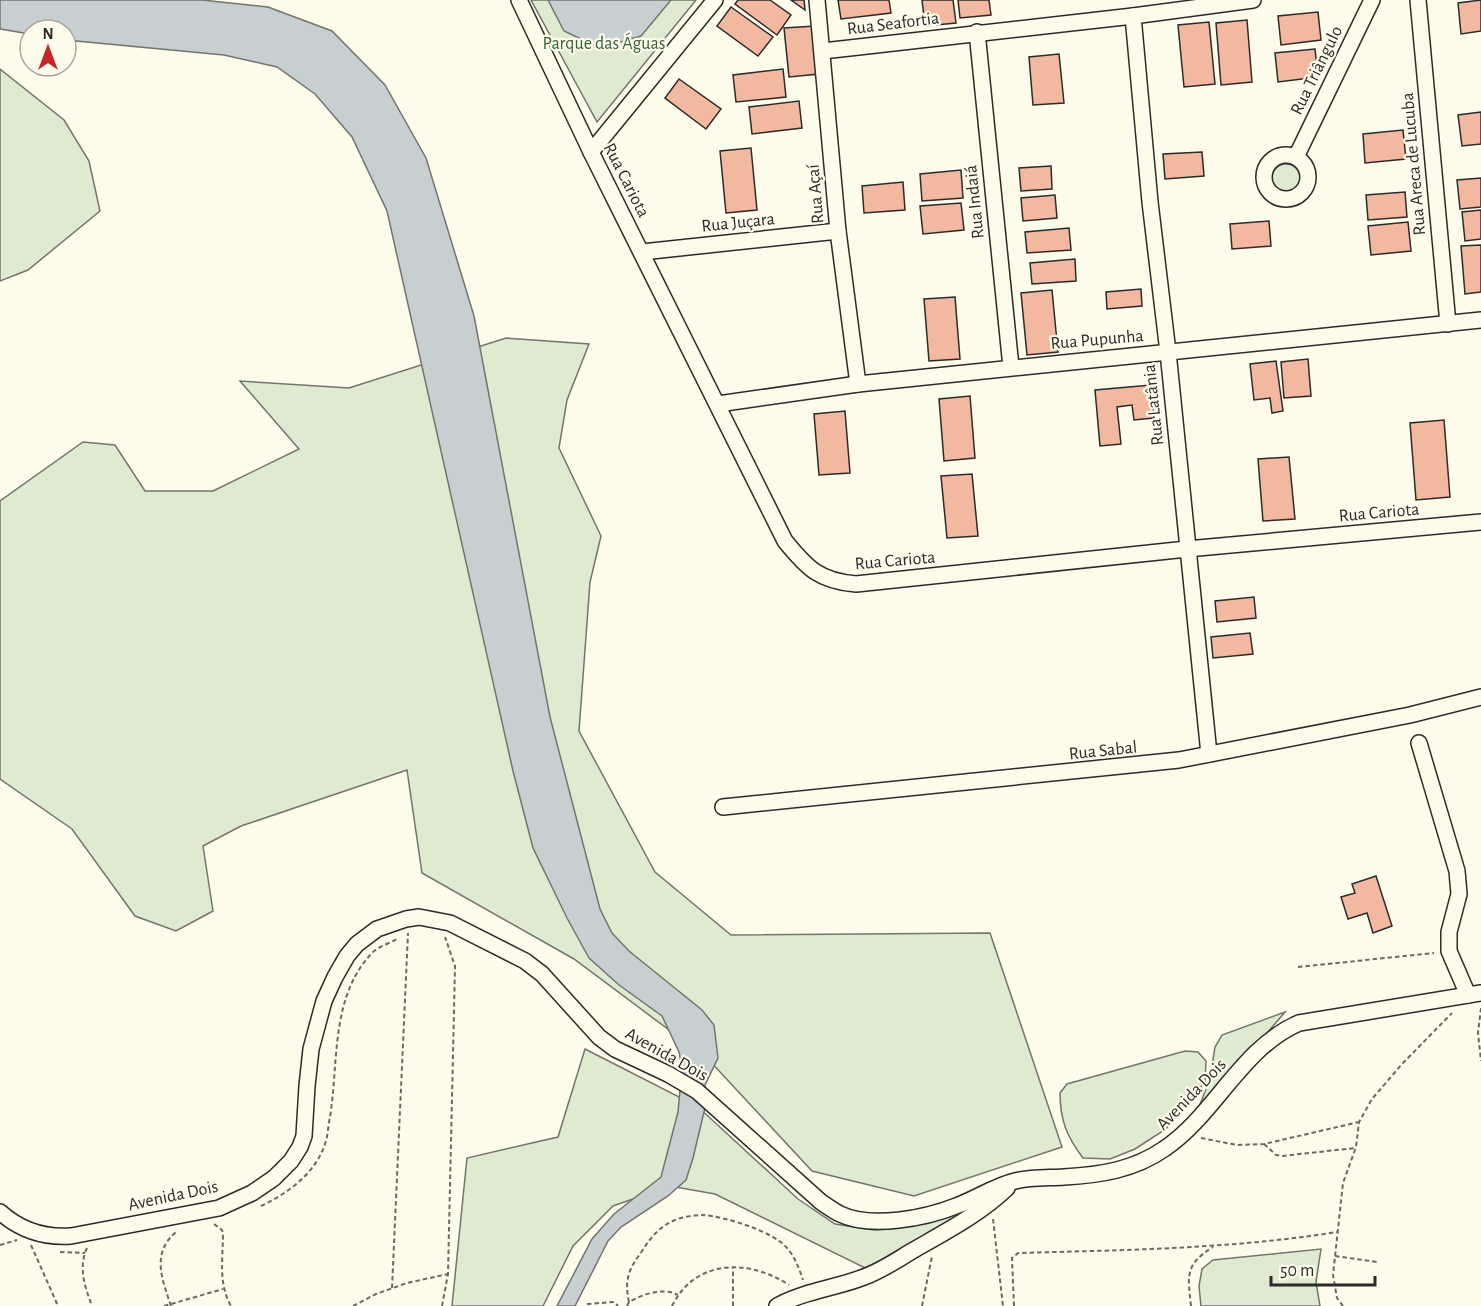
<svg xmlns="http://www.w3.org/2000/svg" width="1481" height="1306" font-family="'Alegreya Sans',sans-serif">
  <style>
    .green { fill: #deebd1; stroke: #74746e; stroke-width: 1.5 }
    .water { fill: #c7d0d0; stroke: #74746e; stroke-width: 1.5 }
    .building { fill: #f2b8a0; stroke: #2b2b2b; stroke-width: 1.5 }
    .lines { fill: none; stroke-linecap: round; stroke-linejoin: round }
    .minor-casing { stroke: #2b2b2b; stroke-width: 18 }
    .path { stroke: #6a6964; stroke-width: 2; stroke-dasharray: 4.5 3; stroke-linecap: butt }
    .minor { stroke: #fdfbea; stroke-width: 15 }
    .labels { text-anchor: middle; stroke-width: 4.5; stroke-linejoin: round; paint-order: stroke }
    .street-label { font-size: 18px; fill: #2b2b2b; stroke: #fdfbea }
    .park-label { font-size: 18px; fill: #34623c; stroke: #fdfbea }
  </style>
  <rect width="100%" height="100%" fill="#fdfbea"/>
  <!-- green -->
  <g class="green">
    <path d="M 531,0 L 696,0 L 597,122 Z"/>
    <path d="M 0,69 L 64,120 L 89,161 L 100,211 L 28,270 L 0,281 Z"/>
    <circle cx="1286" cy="178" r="14"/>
    <path d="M 506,338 L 589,344 L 567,400 L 559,448 L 601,536 L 590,582 L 579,731 L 655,872 L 731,935 L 990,933 L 1062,1147 L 914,1196 L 812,1171 L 708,1059 L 574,959 L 422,873 L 407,770 L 241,826 L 203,846 L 213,911 L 176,931 L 135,916 L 72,829 L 0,779 L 0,501 L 83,442 L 115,445 L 145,491 L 213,491 L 299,449 L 240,381 L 349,388 Z"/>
    <path d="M 1285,1012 L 1195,1117 L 1210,1079 L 1215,1047 L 1222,1035 Z"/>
    <path d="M 585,1049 L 697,1106 L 798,1199 L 835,1224 L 874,1230 L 900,1228 L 949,1217 L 995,1195 L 918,1243 L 865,1268 L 715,1194 L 670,1186 L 613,1206 L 573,1246 L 543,1306 L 452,1306 L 467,1158 L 558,1137 Z"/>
    <path d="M 1185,1051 L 1198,1052 L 1206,1061 L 1205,1082 L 1166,1129 L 1135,1149 L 1110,1159 L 1083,1158 C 1067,1137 1060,1120 1060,1093 L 1067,1084 Z"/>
    <path d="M 1321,1249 L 1316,1282 L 1320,1306 L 1201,1306 L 1199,1286 L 1202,1269 L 1213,1260 Z"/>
  </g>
  <!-- water -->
  <g class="water">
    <path d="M 0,0 L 202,0 L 268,7 L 332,31 L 385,85 L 426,158 L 474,316 L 550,717 L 600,909 L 612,933 L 629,951 L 702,1010 L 714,1025 L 718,1058 L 705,1085 L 705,1108 L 693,1158 L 686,1180 L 668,1196 L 621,1227 L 608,1241 L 575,1306 L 557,1306 L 592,1239 L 614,1214 L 661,1177 L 678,1112 L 682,1068 L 679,1052 L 662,1016 L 619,985 L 589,958 L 567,918 L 533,848 L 513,771 L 387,211 L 352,137 L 315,94 L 277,67 L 224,55 L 66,40 L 66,30 L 30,30 L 30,34 L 0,29 Z"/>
    <path d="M 548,0 L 671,0 L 641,36 L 600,48 L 564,31 Z"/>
  </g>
  <!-- building -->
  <g class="building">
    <path d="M 738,0 L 770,0 L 791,15 L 777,35 L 735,4 Z"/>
    <path d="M 791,0 L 804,0 L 805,10 Z"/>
    <path d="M 838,0 L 889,0 L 891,13 L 841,19 Z"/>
    <path d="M 922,0 L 953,0 L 956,23 L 925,26 Z"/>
    <path d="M 958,0 L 989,0 L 991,15 L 960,18 Z"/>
    <path d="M 1481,0 L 1481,31 L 1461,34 L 1458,3 Z"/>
    <path d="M 731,7 L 773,37 L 758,56 L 717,26 Z"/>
    <path d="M 1318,12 L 1321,40 L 1281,45 L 1278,16 Z"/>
    <path d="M 1247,20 L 1252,82 L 1221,85 L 1216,23 Z"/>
    <path d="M 1209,22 L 1215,84 L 1184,87 L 1178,25 Z"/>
    <path d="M 815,26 L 819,74 L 789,77 L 784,28 Z"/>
    <path d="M 1315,49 L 1318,77 L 1278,82 L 1275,53 Z"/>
    <path d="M 1059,54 L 1064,103 L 1033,105 L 1029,57 Z"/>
    <path d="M 783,69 L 786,97 L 736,102 L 733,75 Z"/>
    <path d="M 679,79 L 721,109 L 706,129 L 665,98 Z"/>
    <path d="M 799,101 L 802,128 L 752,134 L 749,107 Z"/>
    <path d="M 1481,112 L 1481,144 L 1462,146 L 1458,115 Z"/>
    <path d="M 1403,130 L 1406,159 L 1365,163 L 1363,134 Z"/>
    <path d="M 751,148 L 757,210 L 726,213 L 720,151 Z"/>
    <path d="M 1202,152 L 1204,176 L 1165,179 L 1163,154 Z"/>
    <path d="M 1051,166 L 1052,189 L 1021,191 L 1019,168 Z"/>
    <path d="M 961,170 L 963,198 L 922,201 L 920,174 Z"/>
    <path d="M 1481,178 L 1481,207 L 1460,209 L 1457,180 Z"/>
    <path d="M 903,182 L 905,210 L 864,213 L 862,186 Z"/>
    <path d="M 1405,192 L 1407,217 L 1368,220 L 1366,195 Z"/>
    <path d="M 1055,195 L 1057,218 L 1023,221 L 1021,198 Z"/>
    <path d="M 961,203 L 964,230 L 923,234 L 920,206 Z"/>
    <path d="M 1481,210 L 1481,239 L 1465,241 L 1462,212 Z"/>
    <path d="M 1269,221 L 1271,246 L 1232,249 L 1230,224 Z"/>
    <path d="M 1408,222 L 1411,251 L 1371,255 L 1368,226 Z"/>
    <path d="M 1069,228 L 1071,250 L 1027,253 L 1025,232 Z"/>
    <path d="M 1481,245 L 1481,292 L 1465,294 L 1461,246 Z"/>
    <path d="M 1075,259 L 1076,281 L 1032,284 L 1030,263 Z"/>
    <path d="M 1141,289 L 1142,306 L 1107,309 L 1106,292 Z"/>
    <path d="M 1052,290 L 1058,352 L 1027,355 L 1021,293 Z"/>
    <path d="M 955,297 L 960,359 L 929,361 L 924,299 Z"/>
    <path d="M 1308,359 L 1311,396 L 1284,398 L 1281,362 Z"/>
    <path d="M 1276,361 L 1283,411 L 1272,413 L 1270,398 L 1254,400 L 1250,364 Z"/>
    <path d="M 1151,385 L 1154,418 L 1134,420 L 1132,405 L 1117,407 L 1121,444 L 1100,446 L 1095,390 Z"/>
    <path d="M 970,396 L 975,458 L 944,461 L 939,399 Z"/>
    <path d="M 845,411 L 850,473 L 819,475 L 814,414 Z"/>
    <path d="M 1444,420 L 1450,497 L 1416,500 L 1410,423 Z"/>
    <path d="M 1289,457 L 1295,519 L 1263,521 L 1258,459 Z"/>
    <path d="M 972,474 L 978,536 L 947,538 L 941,476 Z"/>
    <path d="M 1254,597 L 1256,618 L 1217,622 L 1215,601 Z"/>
    <path d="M 1250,633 L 1253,654 L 1213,658 L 1211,637 Z"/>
    <path d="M 1376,876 L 1392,926 L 1373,933 L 1367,913 L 1348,919 L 1341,897 L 1355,893 L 1352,884 Z"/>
  </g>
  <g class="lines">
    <!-- minor casing -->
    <g class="minor-casing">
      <g id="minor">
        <path d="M 519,0 L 591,152 L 785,541 C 807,568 819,581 856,584 L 1187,549 L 1481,522"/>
        <path d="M 817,0 L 838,231 L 858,384"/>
        <path d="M 1418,0 L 1448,324"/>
        <path d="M 1133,16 L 1150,202 L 1168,352 L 1209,754"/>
        <path d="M 977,32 L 1011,367"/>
        <path d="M 823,51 L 1133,16 L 1253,0"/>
        <path d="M 591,152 L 715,0"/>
        <circle cx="1286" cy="177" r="22"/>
        <path d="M 1296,157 L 1372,0"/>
        <path d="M 642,252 L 838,231"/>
        <path d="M 718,404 L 858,384 L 1481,320"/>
        <path d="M 1419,743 L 1457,871 L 1459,894 L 1449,932 L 1449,951 L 1468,995"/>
        <path d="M 723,807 L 1179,760 L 1410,715 L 1481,697"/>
        <path d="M 0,1212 C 20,1230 43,1238 71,1236 L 219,1208 L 252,1193 L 274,1178 L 291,1161 L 300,1147 L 304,1136 L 307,1086 L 311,1049 L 324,1001 L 335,977 L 347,956 L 357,944 L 377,929 L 406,919 L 419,917 L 450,923 L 525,961 L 542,974 L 599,1037 L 615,1049 L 668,1074 L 697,1091 L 821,1202 C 827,1206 834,1211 840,1214 C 871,1229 926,1218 956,1206 C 976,1199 994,1186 1015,1181 C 1030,1177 1048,1178 1064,1177 C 1100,1175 1134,1170 1164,1149 C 1215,1115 1241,1048 1299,1023 L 1481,993"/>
        <path d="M 777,1306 C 804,1291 836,1288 864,1277 C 881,1271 897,1260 912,1251 C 945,1232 980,1214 1007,1188"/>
      </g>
    </g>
    <!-- path -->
    <g class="path">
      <path d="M 1298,967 L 1434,953"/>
      <path d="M 1481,1008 L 1478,1033 L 1481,1061"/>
      <path d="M 1201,1138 L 1237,1145 L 1264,1144 L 1359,1122"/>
      <path d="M 1264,1144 L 1276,1155 L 1282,1156 L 1355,1148"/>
      <path d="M 261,1206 C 288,1193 315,1174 325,1144 C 328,1136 328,1126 330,1117 C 339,1061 330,996 373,952 C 380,946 390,943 397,939"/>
      <path d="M 993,1219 L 1003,1306"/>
      <path d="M 214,1224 L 222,1230 L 223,1233 C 223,1259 218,1283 231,1306"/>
      <path d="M 0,1245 L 17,1240"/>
      <path d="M 31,1245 L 58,1306"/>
      <path d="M 87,1248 C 78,1268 85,1287 92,1306"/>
      <path d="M 60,1252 L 85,1253"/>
      <path d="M 1335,1256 L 1377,1262"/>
      <path d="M 392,1288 L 408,933"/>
      <path d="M 629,1302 C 624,1279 629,1269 642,1251 C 651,1237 659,1227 675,1220 C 682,1217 694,1215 702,1215 C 723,1216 773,1231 787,1248 C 795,1257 799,1268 803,1280"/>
      <path d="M 587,1304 L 614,1302 L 618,1306"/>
      <path d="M 164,1306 L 223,1289"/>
      <path d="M 171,1306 C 162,1279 151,1253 176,1232"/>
      <path d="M 353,1306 L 376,1294 L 407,1283 L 448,1274"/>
      <path d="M 442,1306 L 448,1274 L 455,966 L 445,937"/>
      <path d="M 627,1306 L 629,1302 C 643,1294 664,1287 678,1295"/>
      <path d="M 672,1306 C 696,1258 749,1259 789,1285"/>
      <path d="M 733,1306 L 733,1268"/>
      <path d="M 922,1306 L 932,1256"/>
      <path d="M 1014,1306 L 1012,1258 L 1018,1253 C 1124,1250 1231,1249 1337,1232"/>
      <path d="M 1191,1306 C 1188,1276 1184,1265 1213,1247"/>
      <path d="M 1343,1306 L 1337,1298 L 1333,1275 L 1343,1183 L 1356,1147 L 1359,1122 L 1372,1099 L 1402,1064 L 1452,1013"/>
    </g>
    <!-- minor -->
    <use href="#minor" class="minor"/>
  </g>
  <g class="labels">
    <!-- street labels -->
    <g class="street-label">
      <text transform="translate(893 23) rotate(-7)" y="6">Rua Seafortia</text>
      <text transform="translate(1316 70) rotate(-64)" y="6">Rua Triângulo</text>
      <text transform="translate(1413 164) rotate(-95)" y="6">Rua Areca de Lucuba</text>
      <text transform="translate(627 180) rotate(63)" y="6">Rua Cariota</text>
      <text transform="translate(815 194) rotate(-95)" y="6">Rua Açaí</text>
      <text transform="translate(974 202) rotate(-96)" y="6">Rua Indaiá</text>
      <text transform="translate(738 222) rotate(-6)" y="6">Rua Juçara</text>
      <text transform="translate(1097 339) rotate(-5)" y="6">Rua Pupunha</text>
      <text transform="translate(1153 405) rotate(-96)" y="6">Rua Latânia</text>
      <text transform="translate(1379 512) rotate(-5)" y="6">Rua Cariota</text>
      <text transform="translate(895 560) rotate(-5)" y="6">Rua Cariota</text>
      <text transform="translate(1103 750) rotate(-6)" y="6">Rua Sabal</text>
      <text transform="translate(667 1054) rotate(29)" y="6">Avenida Dois</text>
      <text transform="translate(1191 1094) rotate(-46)" y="6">Avenida Dois</text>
      <text transform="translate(173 1195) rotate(-12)" y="6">Avenida Dois</text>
    </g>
    <!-- park labels -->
    <g class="park-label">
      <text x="604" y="49">Parque das Águas</text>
    </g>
  </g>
  <!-- north arrow -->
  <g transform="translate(48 48)"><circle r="28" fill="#fdfbea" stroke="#a9a89e" stroke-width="1.5"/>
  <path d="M0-4.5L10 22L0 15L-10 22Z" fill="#c62828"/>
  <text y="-9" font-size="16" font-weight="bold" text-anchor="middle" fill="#2b2b2b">N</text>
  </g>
  <!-- scale -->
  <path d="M1271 1276v9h104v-9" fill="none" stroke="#2b2b2b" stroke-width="3"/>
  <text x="1280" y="1276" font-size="18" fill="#2b2b2b" stroke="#fdfbea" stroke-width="4.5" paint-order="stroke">50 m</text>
</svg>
